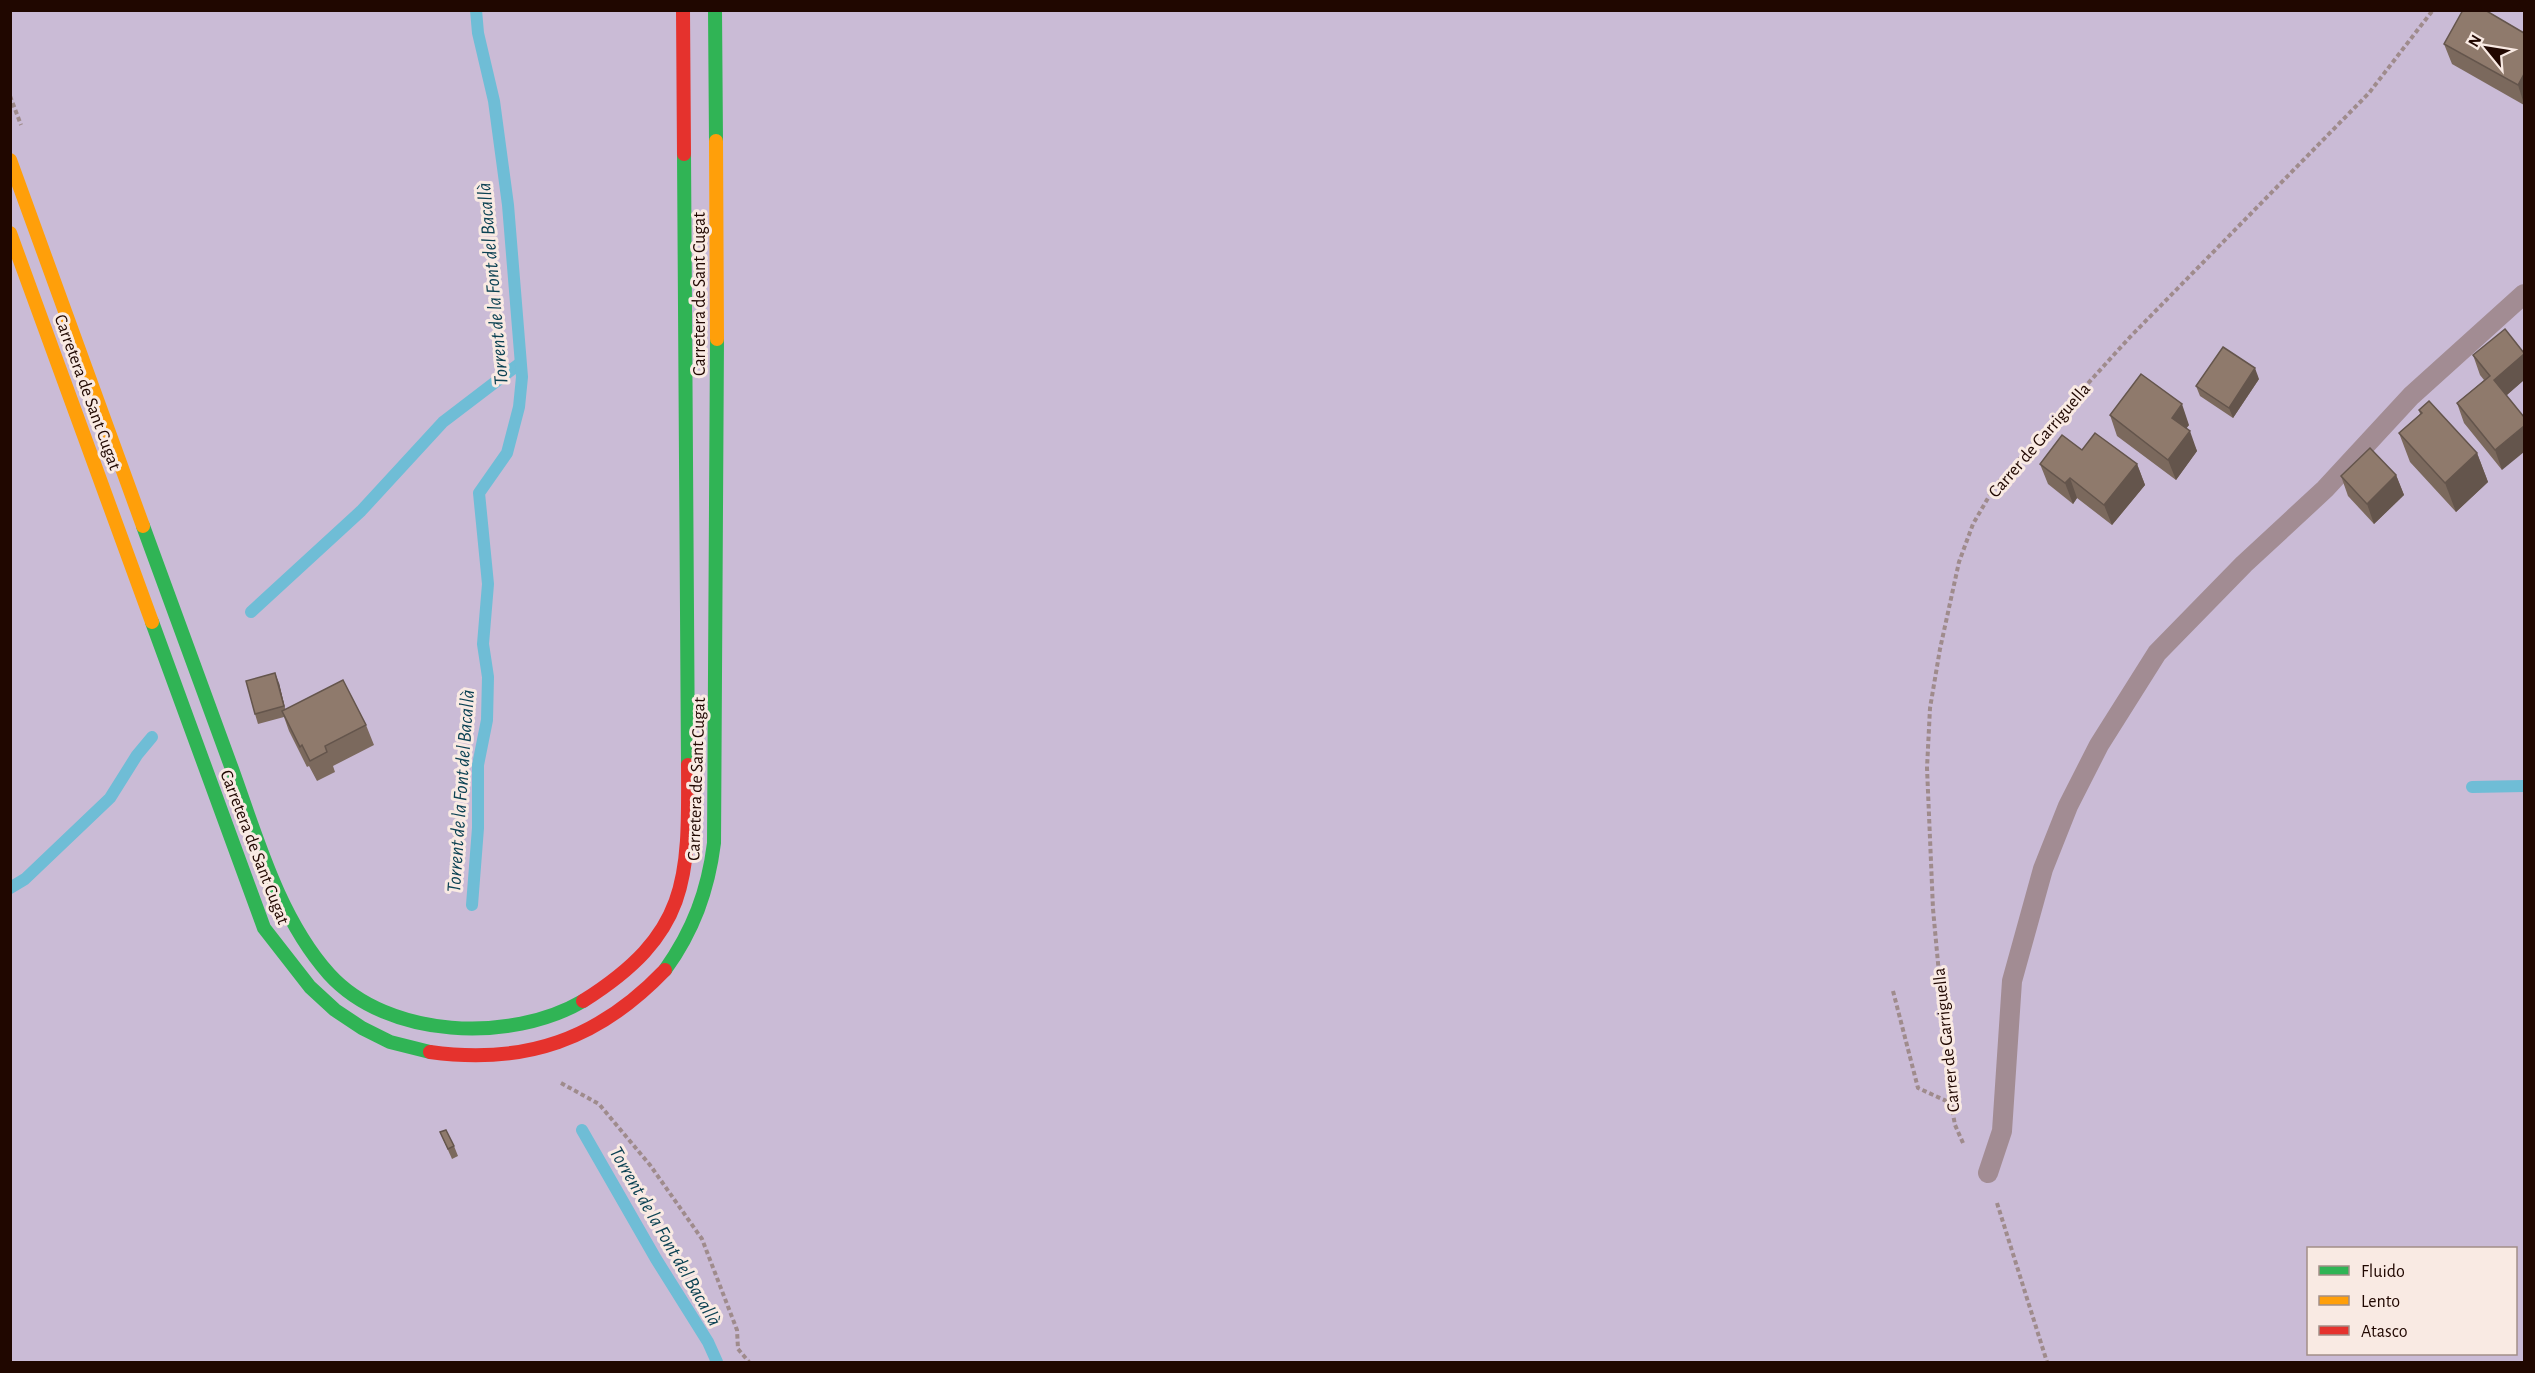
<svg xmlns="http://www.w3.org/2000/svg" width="2535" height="1373" font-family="'Alegreya Sans',sans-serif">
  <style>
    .green { fill: #cabbd6; fill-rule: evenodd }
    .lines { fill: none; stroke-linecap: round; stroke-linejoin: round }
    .stream { stroke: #6fbdd6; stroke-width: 12 }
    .path { stroke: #9f8b8c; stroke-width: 4; stroke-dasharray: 4.5 3; stroke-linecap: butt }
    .lane { stroke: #a28c93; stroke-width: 20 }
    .fast { stroke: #30b455; stroke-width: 14 }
    .slow { stroke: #ff9f0a; stroke-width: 14 }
    .jam { stroke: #e5322d; stroke-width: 14 }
    .wall { fill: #7b695d }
    .shaded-wall { fill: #64554c }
    .building { fill: #8f7a6c; stroke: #64554c; stroke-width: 1.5 }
    .labels { text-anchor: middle; stroke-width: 6; stroke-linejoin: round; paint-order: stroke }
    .street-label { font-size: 18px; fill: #200700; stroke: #f9eae3 }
    .water-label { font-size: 20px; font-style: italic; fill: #0c4253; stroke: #f9eae3 }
  </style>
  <rect width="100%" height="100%" fill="#e5c5b7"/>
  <!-- green -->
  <path class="green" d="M 10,11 L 2524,11 L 2524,1362 L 11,1362 ZM 2308,1248 L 2516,1248 L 2516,1354 L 2308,1354 Z"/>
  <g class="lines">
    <!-- stream -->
    <g class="stream">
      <path d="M 251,612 L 361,511 L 443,422 L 519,364"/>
      <path d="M 2472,787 L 2524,786"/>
      <path d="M 10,888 L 25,879 L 110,798 L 137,755 L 152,737"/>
      <path d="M 472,905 L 478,828 L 478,765 L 487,720 L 488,677 L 483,644 L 488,584 L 479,493 L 507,453 L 519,407 L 522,377 L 508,205 L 494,101 L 478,33 L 476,10"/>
      <path d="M 582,1130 L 656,1259 L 708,1342 L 717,1362"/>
    </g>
    <!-- path -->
    <g class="path">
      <path d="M 10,96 L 21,125"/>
      <path d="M 1893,991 L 1918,1088 L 1951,1103"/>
      <path d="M 561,1083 L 599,1104 L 650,1165 L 702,1239 L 737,1330 L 738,1349 L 749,1362"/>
      <path d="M 1963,1143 L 1955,1125 L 1951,1103 L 1933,909 L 1927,768 L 1930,708 L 1940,649 L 1959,562 L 1973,524 L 1995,486 L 2130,337 L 2369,93 L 2433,10"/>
      <path d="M 1997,1203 L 2047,1362"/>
    </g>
    <!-- lane -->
    <path class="lane" d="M 1988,1173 L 2002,1131 L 2012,981 L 2043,869 L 2068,806 L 2099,745 L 2157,653 L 2244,564 L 2325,489 L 2411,396 L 2524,294"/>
    <!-- fast -->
    <g class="fast">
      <path d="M 715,10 L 716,141"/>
      <path d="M 684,154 L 688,765"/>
      <path d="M 143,526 C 173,607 202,688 232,769 C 257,838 279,918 329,974 C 388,1039 511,1043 583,1001"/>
      <path d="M 152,622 L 264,928 L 310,987 L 335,1010 L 362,1028 L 390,1042 L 430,1052"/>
      <path d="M 665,970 C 693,931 708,891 714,843 L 717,339"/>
    </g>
    <!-- slow -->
    <g class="slow">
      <path d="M 716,141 L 717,339"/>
      <path d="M 10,160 L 143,526"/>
      <path d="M 10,233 L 152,622"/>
    </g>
    <!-- jam -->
    <g class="jam">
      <path d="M 683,10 L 684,154"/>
      <path d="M 583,1001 C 689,934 689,881 688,765"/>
      <path d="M 430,1052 C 525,1065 598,1040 665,970"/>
    </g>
  </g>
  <!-- wall -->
  <g class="wall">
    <path d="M 2524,33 L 2524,105 L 2452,64 L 2444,44 Z"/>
    <path d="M 2524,353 L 2524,380 L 2507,395 L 2502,470 L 2464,423 L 2457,403 L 2484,380 L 2480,375 L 2473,355 Z"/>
    <path d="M 2259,379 L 2233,418 L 2200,396 L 2196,386 Z"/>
    <path d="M 2419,410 L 2477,453 L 2488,482 L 2456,512 L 2410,462 L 2399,433 L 2420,414 Z"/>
    <path d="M 2110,415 L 2189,425 L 2186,428 L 2197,451 L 2176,480 L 2117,436 Z"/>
    <path d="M 2082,450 L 2137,464 L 2145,485 L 2112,525 L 2077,498 L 2073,504 L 2048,484 L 2040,464 Z"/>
    <path d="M 2396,475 L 2404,495 L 2374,524 L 2348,496 L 2341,476 Z"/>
    <path d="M 279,683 L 285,709 L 366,725 L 374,745 L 333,766 L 335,772 L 317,781 L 309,766 L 307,767 L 289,731 L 284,717 L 258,724 L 255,714 Z"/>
    <path d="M 440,1132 L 454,1146 L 458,1156 L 452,1159 Z"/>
  </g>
  <!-- shaded-wall -->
  <g class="shaded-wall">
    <path d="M 2524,74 L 2524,104 L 2518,85 Z"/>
    <path d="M 2524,354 L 2524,380 L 2501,400 L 2494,380 Z"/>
    <path d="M 2255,368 L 2259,379 L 2233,418 L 2229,408 Z"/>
    <path d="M 2182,404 L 2189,425 L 2179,438 L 2172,418 Z"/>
    <path d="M 2524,426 L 2524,452 L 2502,470 L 2495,450 Z"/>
    <path d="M 2190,431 L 2197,451 L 2176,480 L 2168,460 Z"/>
    <path d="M 2477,453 L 2488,482 L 2456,512 L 2445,483 Z"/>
    <path d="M 2137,464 L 2145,485 L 2112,525 L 2104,505 Z"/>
    <path d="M 2396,475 L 2404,495 L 2374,524 L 2367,504 Z"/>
    <path d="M 2070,478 L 2077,498 L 2073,504 L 2065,483 Z"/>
    <path d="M 275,673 L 279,683 L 287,716 L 284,706 Z"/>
  </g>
  <!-- building -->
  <g class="building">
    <path d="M 2463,10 L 2485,10 L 2524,33 L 2524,74 L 2518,85 L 2444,44 Z"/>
    <path d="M 2505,329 L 2524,353 L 2524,354 L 2494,380 L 2524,417 L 2524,426 L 2495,450 L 2457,403 L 2490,376 L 2473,355 Z"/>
    <path d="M 2223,347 L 2255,368 L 2229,408 L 2196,386 Z"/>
    <path d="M 2141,374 L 2182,404 L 2172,418 L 2190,431 L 2168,460 L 2110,415 Z"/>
    <path d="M 2429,401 L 2477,453 L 2445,483 L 2399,433 L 2422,413 L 2419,410 Z"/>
    <path d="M 2095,433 L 2137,464 L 2104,505 L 2070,478 L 2065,483 L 2040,464 L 2062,435 L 2082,450 Z"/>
    <path d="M 2370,448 L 2396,475 L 2367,504 L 2341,476 Z"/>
    <path d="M 275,673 L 284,706 L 255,714 L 246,681 Z"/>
    <path d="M 343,680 L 366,725 L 325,746 L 327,752 L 310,761 L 302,745 L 300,747 L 282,711 Z"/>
    <path d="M 446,1130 L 454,1146 L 448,1149 L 440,1132 Z"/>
  </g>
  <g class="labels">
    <!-- street labels -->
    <g class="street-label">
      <text transform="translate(699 294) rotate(-90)" y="6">Carretera de Sant Cugat</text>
      <text transform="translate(88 392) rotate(70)" y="6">Carretera de Sant Cugat</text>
      <text transform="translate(2039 440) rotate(-49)" y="6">Carrer de Garriguella</text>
      <text transform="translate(696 779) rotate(-88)" y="6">Carretera de Sant Cugat</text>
      <text transform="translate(255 847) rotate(69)" y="6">Carretera de Sant Cugat</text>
      <text transform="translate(1946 1040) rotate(-96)" y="6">Carrer de Garriguella</text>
    </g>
    <!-- water labels -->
    <g class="water-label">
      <text transform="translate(492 284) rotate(-95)" y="7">Torrent de la Font del Bacallà</text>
      <text transform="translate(460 791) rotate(-86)" y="7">Torrent de la Font del Bacallà</text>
      <text transform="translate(666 1236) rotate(60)" y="7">Torrent de la Font del Bacallà</text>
    </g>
  </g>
  <!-- border -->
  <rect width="2535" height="1373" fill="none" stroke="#200700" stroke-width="24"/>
  <!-- legend -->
  <rect x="2307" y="1247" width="210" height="108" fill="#f9eae3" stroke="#a28f88" stroke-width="1.5"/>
  <rect x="2319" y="1266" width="30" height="9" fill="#30b455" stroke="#a28f88" stroke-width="1.5"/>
  <text x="2361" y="1277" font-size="18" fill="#200700">Fluido</text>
  <rect x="2319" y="1296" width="30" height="9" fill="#ff9f0a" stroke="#a28f88" stroke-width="1.5"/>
  <text x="2361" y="1307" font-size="18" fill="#200700">Lento</text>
  <rect x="2319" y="1326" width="30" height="9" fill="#e5322d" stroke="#a28f88" stroke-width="1.5"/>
  <text x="2361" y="1337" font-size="18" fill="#200700">Atasco</text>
  <!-- north arrow -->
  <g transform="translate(2487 48) rotate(300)" stroke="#f9eae3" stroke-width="4.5" paint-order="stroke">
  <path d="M0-4.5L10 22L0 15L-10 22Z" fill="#200700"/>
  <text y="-9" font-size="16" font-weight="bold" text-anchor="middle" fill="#200700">N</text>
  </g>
</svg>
